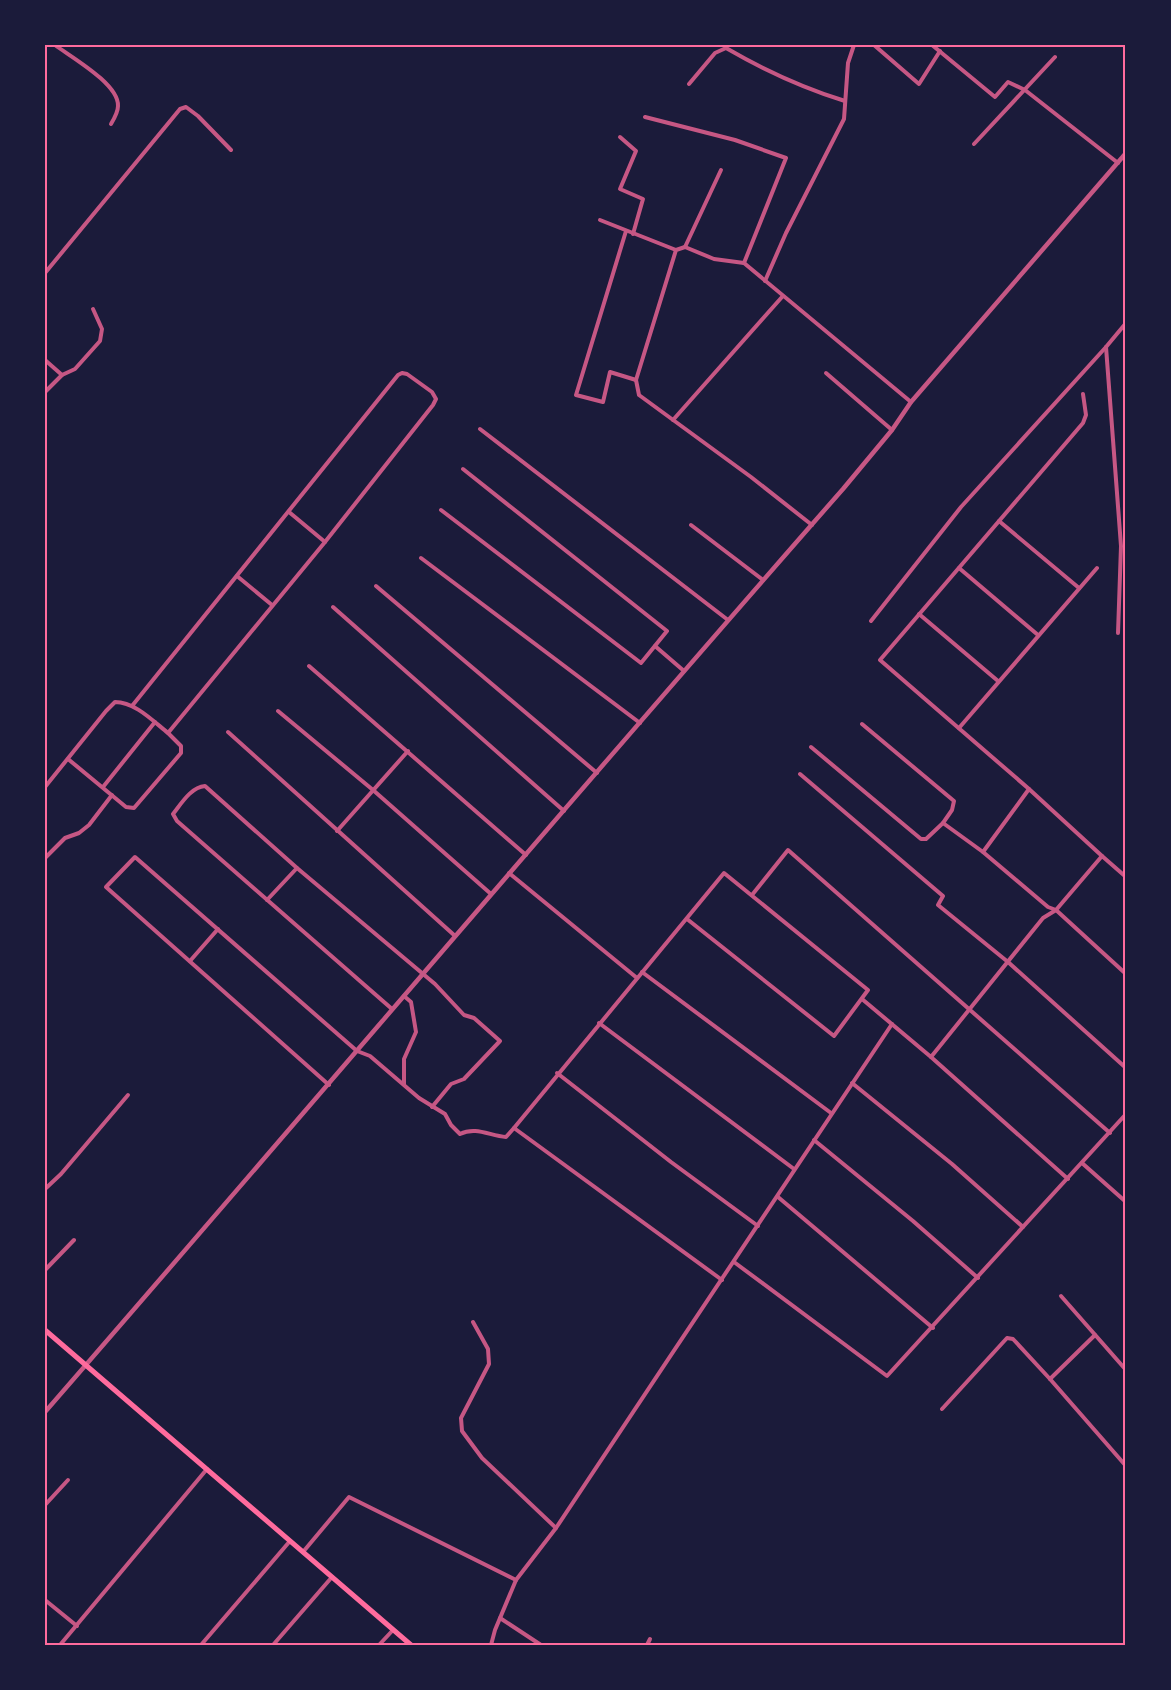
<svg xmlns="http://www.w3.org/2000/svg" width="1171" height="1690" font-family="Inter,sans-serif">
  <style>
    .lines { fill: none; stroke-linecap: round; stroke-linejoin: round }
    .minor { stroke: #c65784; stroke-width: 4 }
    .tertiary { stroke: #c65784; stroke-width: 4.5 }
    .primary { stroke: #ff6b9d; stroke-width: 5 }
    .neatline { fill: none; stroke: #ff6b9d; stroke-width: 2 }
  </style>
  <rect width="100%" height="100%" fill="#1b1b3a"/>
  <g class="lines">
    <!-- minor -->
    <g class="minor">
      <path d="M 55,45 C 71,57 119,84 118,106 C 118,112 114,119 111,124"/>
      <path d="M 874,45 L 919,84 L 940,51"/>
      <path d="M 932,45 L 995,97 L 1008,82 L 1025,90 L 1118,163"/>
      <path d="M 689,84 L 715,53 L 726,48 C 764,70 803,88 845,101"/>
      <path d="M 645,117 L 735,140 L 786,158 L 744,263"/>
      <path d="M 620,137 L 636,151 L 620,189 L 643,199 L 633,234"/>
      <path d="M 974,144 L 1055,57"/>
      <path d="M 600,220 L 676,250"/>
      <path d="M 626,231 L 576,395 L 603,402 L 610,372 L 636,380"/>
      <path d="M 685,247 L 721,170"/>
      <path d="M 45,273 L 180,109 L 186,107 L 198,116 L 231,150"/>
      <path d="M 765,281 L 786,233 L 844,119 L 848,63 L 854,45"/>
      <path d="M 1106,347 L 1121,546 L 1118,633"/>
      <path d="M 45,360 L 62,375"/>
      <path d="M 826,373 L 892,430"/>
      <path d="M 45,392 L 62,375 L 75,369 L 100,341 L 102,329 L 93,309"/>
      <path d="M 673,420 L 782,297"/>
      <path d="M 480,429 L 728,620"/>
      <path d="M 441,510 L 641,663 L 667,631 L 463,469"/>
      <path d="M 289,512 L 325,542"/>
      <path d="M 999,521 L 1079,588"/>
      <path d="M 691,525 L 763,580"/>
      <path d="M 812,525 L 751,477 L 639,395 L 636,380 L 676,250 L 685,247 L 714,259 L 744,263 L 911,402"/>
      <path d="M 421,558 L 640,723"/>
      <path d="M 959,568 L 1038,635"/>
      <path d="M 237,576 L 272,605"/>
      <path d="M 376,586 L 597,773"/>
      <path d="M 333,607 L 564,811"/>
      <path d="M 919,614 L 998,681"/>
      <path d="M 871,621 L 961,507 L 1106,347 L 1126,323"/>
      <path d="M 655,646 L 684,671"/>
      <path d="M 309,666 L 526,855"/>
      <path d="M 278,711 L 373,790 L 491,894"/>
      <path d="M 862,724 L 954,801 L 952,810 L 943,823 L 983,852 L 1048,907 L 1056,910 L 1126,974"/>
      <path d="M 959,728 L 1097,568"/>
      <path d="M 228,732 L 454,935"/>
      <path d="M 811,747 L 921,839 L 926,839 L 943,823"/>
      <path d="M 68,759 L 126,807 L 134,808 L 181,753 L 181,746 L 168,733"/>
      <path d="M 800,774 L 943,896 L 938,905 L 1008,962 L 1126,1068"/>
      <path d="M 45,787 L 106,711 L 115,702 C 135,702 153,721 168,733 L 325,542 L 433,405 L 436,399 L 432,392 L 407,374 L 402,373 L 398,375 L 132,706"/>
      <path d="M 103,787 L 155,722"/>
      <path d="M 1029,789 L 880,660 L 1083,423 L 1086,415 L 1083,394"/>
      <path d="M 337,831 L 408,751"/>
      <path d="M 983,852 L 1029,789 L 1102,856"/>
      <path d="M 45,858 L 65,838 L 79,833 L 89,825 L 112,795"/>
      <path d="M 509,873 L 637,978"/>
      <path d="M 752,895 L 788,850 L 1110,1133"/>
      <path d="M 267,900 L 297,868"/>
      <path d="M 687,919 L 834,1036 L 868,990 L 724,873 L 514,1128 L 722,1280"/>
      <path d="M 190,961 L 218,929"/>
      <path d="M 642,972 L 831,1113"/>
      <path d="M 862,999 L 931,1057 L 1043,918 L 1056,910 L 1102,856 L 1126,877"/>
      <path d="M 392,1009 L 177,821 L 173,814 C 181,804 191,787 205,786 L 297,868 L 435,984 L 464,1015 L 474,1018 L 500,1041 L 464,1079 L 451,1084 L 432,1107"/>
      <path d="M 599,1023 L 794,1169"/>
      <path d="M 931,1057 L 1068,1179"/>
      <path d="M 557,1073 L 671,1162 L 758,1226"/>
      <path d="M 852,1083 L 952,1164 L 1023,1227"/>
      <path d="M 404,1084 L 404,1059 L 416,1032 L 411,1002 L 404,996"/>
      <path d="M 329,1085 L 106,887 L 135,857 L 357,1051 L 370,1056 L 419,1098 L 445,1114 L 451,1125 L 460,1134 C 476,1126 490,1136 506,1137 L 514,1128"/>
      <path d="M 814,1140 L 913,1221 L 978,1278"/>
      <path d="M 1082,1163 L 1126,1202"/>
      <path d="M 45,1189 L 61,1174 L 128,1095"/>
      <path d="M 778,1197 L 933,1328"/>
      <path d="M 734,1262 L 887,1376 L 1126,1114"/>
      <path d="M 45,1270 L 74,1240"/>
      <path d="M 1061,1296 L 1126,1370"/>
      <path d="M 473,1322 L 488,1349 L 489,1364 L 461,1418 L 462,1431 L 482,1458 L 556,1528"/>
      <path d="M 1050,1379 L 1095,1335"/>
      <path d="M 942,1409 L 1007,1338 L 1013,1339 L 1050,1379 L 1126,1466"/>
      <path d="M 45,1505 L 68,1480"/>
      <path d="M 303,1552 L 349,1497 L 516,1580"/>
      <path d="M 45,1600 L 77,1626"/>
      <path d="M 500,1618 L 541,1645"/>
      <path d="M 60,1645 L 207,1469"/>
      <path d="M 201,1645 L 290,1541"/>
      <path d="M 273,1645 L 332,1577"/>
      <path d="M 379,1645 L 393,1630"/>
      <path d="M 491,1645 L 495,1630 L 516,1580 L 556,1528 C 668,1360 779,1191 892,1024"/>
      <path d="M 647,1645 L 650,1639"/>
    </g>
    <!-- tertiary -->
    <path class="tertiary" d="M 45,1412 C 312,1105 575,794 843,489 L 892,430 L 911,402 L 1126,153"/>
    <!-- primary -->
    <path class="primary" d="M 45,1330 L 411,1645"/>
  </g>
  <!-- border -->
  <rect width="1171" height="1690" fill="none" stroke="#1b1b3a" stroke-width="93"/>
  <rect x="46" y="46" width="1078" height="1598" class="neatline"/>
</svg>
